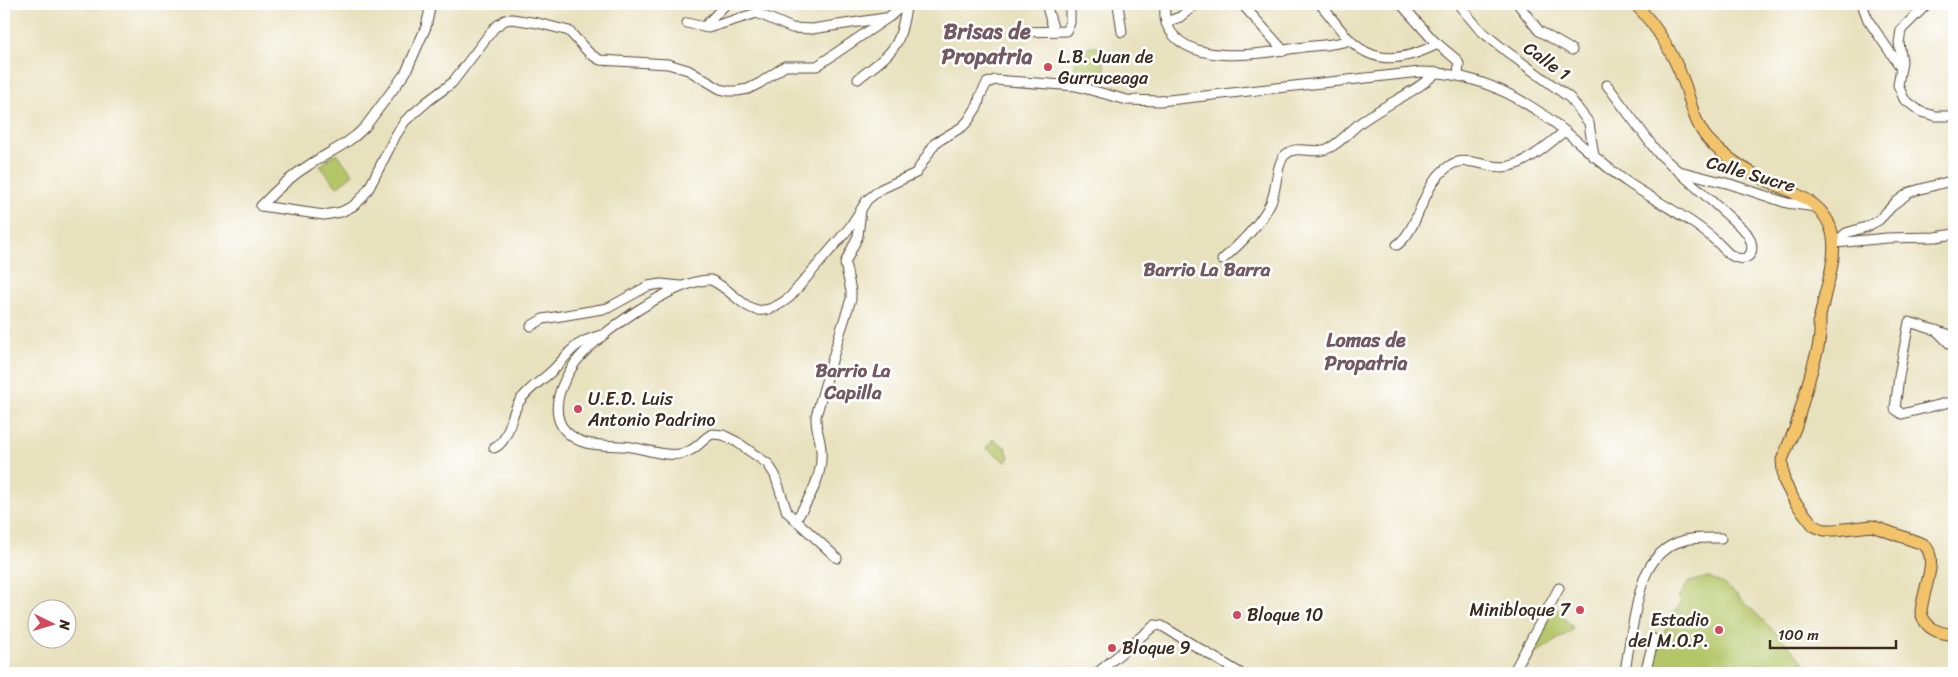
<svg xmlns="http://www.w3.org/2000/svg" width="1958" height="677" font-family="Sriracha,sans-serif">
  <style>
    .green { fill: #b5c669; stroke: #787844 }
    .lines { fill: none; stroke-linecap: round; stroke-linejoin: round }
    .minor-casing { stroke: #554536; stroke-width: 11 }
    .major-casing { stroke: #554536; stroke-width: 13 }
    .minor { stroke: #fff; stroke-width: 9 }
    .major { stroke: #f2c36a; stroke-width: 11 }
    .poi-dot { fill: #d1495b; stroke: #fff; stroke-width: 2 }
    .labels { text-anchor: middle; stroke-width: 5; stroke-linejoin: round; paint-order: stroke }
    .poi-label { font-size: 18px; fill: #3b2a1e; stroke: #fff; text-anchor: start }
    .street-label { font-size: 18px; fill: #3b2a1e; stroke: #fff }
    .neighbourhood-label { font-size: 19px; font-weight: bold; fill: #735961; stroke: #fff }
    .quarter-label { font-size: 20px; font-weight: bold; fill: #735961; stroke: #fff }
    .district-label { font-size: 22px; font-weight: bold; fill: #735961; stroke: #fff }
  </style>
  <rect width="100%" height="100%" fill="#fff"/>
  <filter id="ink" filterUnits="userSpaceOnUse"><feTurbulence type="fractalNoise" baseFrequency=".02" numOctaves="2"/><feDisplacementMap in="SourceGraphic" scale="10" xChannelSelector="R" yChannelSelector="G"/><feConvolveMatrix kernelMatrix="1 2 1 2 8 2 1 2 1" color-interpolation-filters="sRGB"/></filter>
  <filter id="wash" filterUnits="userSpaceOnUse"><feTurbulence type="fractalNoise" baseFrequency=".0096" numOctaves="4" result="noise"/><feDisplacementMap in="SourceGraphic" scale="20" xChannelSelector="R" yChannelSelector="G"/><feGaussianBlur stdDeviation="1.12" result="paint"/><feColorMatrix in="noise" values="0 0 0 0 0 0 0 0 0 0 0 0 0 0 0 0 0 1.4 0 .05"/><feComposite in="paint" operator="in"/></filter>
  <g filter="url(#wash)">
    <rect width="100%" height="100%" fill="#e8e1bd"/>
    <!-- green -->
    <g class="green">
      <path d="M 1089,47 L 1101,47 L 1101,56 L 1105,66 L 1104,82 L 1074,77 L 1076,56 L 1085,54 Z"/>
      <path d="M 336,153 L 353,174 L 337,187 L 320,166 Z"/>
      <path d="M 993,439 L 1006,448 L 1009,457 L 1006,462 L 986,448 Z"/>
      <path d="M 1708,577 L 1724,584 L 1735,593 L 1782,639 L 1803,661 L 1806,673 L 1650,673 L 1668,621 L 1682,601 L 1678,598 L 1689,582 Z"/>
      <path d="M 1555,607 L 1574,629 L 1536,653 L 1531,660 L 1519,668 Z"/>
    </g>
  </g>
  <g filter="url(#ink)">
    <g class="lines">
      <!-- minor casing -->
      <g class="minor-casing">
        <g id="minor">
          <path d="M 1046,4 L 1054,31"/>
          <path d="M 1118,4 L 1122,32"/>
          <path d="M 1165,4 C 1165,10 1164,17 1166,23 C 1184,68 1261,54 1297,48 C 1315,45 1332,46 1350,40"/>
          <path d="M 1242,4 L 1284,51"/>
          <path d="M 1320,4 C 1329,14 1337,26 1347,37 C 1374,67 1405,60 1438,44"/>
          <path d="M 1401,4 L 1433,40 L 1457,60 L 1459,64 L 1458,75"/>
          <path d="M 1458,4 L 1480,30 L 1506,51 L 1570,98 L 1589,123 L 1594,157"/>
          <path d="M 1518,4 L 1539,31 L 1572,50"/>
          <path d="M 1862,4 L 1868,20 L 1901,68"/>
          <path d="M 1927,4 L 1901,30 L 1899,43 L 1902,61 L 1898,85 L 1904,99 L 1921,112 L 1936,116 L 1954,116"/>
          <path d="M 1166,22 L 1180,17 L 1196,4"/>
          <path d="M 687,23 L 708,28 L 757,13 L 792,28 L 812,29 L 885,18"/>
          <path d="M 704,27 L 726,4"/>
          <path d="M 1020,32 L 1066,31 L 1070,23 L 1070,4"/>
          <path d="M 858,79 C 871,68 889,57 897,42 C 903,30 904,16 907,4"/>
          <path d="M 1679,171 L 1730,184 L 1787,203 L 1816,207"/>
          <path d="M 261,206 L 324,215 L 341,212 L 353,206 L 361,199 L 369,188 L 396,135 L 405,121 L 428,101 L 452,83 L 494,28 L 505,20 L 512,19 L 538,23 L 569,31 L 590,54 L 600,60 L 668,64 L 688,70 L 720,89 L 728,91 L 737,91 L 748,89 L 760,83 L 785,66 L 817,66 L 889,17 L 904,4"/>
          <path d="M 261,206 C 276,190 291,176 309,165 C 329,152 349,144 365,127 L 406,72 L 426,27 L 431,4"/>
          <path d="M 1835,243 L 1846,233 L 1866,227 L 1879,220 L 1895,203 L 1910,192 L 1954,180"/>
          <path d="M 1835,243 L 1887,238 L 1936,237 L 1954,234"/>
          <path d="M 1397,245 C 1421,227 1420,186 1449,166 C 1466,153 1491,171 1510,166 C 1531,161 1548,144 1565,131"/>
          <path d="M 1222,260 C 1240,244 1261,224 1271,202 C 1277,190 1276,163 1285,155 C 1298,143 1314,156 1329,148 C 1342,142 1352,128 1364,120 C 1388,103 1416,92 1437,72"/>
          <path d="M 531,326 L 543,319 L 608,308 L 648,286 L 661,284 L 681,286"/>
          <path d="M 1936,330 L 1954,348"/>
          <path d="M 1954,336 L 1909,322 L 1899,376 L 1895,409 L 1902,414 L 1954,401"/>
          <path d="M 494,448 C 510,441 510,415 519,402 C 528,388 542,381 553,370 C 573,350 571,344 601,335"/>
          <path d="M 796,520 C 809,499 823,476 821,451 C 821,439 815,428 816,416 L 840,333 L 851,299 L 851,291 L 845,263 L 858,236 L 861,210"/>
          <path d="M 837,558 L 787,512 L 775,475 L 768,464 L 737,442 L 723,435 L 712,434 C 704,438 699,446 691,450 C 670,462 643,446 621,446 C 609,445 594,446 583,442 C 573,439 562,430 559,420 C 553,401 564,379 575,363 C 595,335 677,278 711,280 C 743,295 750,329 790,297 L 850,227 L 867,200 L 881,189 L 916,173 L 935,143 L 962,127 L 968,121 L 978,105 L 980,96 L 987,83 L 995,80 L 1076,86 L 1127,100 L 1160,101 L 1420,72 C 1470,72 1517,94 1556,124 C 1581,143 1602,165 1627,182 C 1659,204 1697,220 1724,249 C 1742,269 1762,255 1746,232 L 1657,152 L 1607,85"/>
          <path d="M 1097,673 L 1155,625 L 1162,626 L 1240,673"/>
          <path d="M 1513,673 L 1559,588"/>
          <path d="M 1625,673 C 1627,657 1630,640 1633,624 C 1639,593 1644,557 1676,543 C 1690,537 1706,538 1721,538"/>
          <path d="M 1645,673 L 1654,639"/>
        </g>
      </g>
      <!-- major casing -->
      <g class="major-casing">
        <g id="major">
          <path d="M 1635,4 C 1657,26 1674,55 1685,85 C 1690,99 1693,118 1702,131 C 1709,143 1721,152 1732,160 C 1754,177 1778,185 1802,197 C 1844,219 1836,257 1825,294 C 1823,304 1821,314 1818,323"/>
          <path d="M 1820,317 L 1820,335 L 1818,348 L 1796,426 L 1782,460 L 1784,481 L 1795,502 L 1814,526 L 1824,530 L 1835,530 L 1872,526 L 1923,544 C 1941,557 1921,594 1921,613 C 1926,629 1939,634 1954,634"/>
        </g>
      </g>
      <!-- minor -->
      <use href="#minor" class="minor"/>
      <!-- major -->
      <use href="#major" class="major"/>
    </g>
  </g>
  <!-- markers -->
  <g class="poi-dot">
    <circle cx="1048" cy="67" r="5"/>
    <circle cx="578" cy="409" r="5"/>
    <circle cx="1580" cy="610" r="5"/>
    <circle cx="1237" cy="615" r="5"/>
    <circle cx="1719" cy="630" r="5"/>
    <circle cx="1112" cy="648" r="5"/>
  </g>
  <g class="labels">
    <!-- poi labels -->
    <g class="poi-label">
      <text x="1058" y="63">L.B. Juan de<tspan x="1058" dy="21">Gurruceaga</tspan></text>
      <text x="588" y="405">U.E.D. Luis<tspan x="588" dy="21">Antonio Padrino</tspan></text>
      <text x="1570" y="616" text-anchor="end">Minibloque 7</text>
      <text x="1247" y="621">Bloque 10</text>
      <text x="1709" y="626" text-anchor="end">Estadio<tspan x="1709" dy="21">del M.O.P.</tspan></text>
      <text x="1122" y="654">Bloque 9</text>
    </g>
    <!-- street labels -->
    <g class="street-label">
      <text transform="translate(1547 61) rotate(36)" y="6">Calle 1</text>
      <text transform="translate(1751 174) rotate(16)" y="6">Calle Sucre</text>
    </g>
    <!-- neighbourhood labels -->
    <g class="neighbourhood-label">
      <text x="1207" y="276">Barrio La Barra</text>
      <text x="853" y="377">Barrio La<tspan x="853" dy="22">Capilla</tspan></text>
    </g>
    <!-- quarter labels -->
    <g class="quarter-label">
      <text x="1366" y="347">Lomas de<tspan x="1366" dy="23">Propatria</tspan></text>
    </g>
    <!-- district labels -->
    <g class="district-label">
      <text x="987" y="39">Brisas de<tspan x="987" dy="25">Propatria</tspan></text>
    </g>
  </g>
  <!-- margin -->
  <rect width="1958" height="677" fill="none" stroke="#fff" stroke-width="20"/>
  <!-- north arrow -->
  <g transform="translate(52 624) rotate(95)"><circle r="24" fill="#ffffff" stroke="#b1aaa5"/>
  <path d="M0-4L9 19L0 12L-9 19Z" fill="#d1495b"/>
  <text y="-8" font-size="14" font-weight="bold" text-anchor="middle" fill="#3b2a1e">N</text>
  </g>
  <!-- scale -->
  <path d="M1770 640v8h126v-8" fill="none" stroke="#3b2a1e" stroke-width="2.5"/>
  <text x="1778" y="640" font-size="15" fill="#3b2a1e" stroke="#ffffff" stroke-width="4" paint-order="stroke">100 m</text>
</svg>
